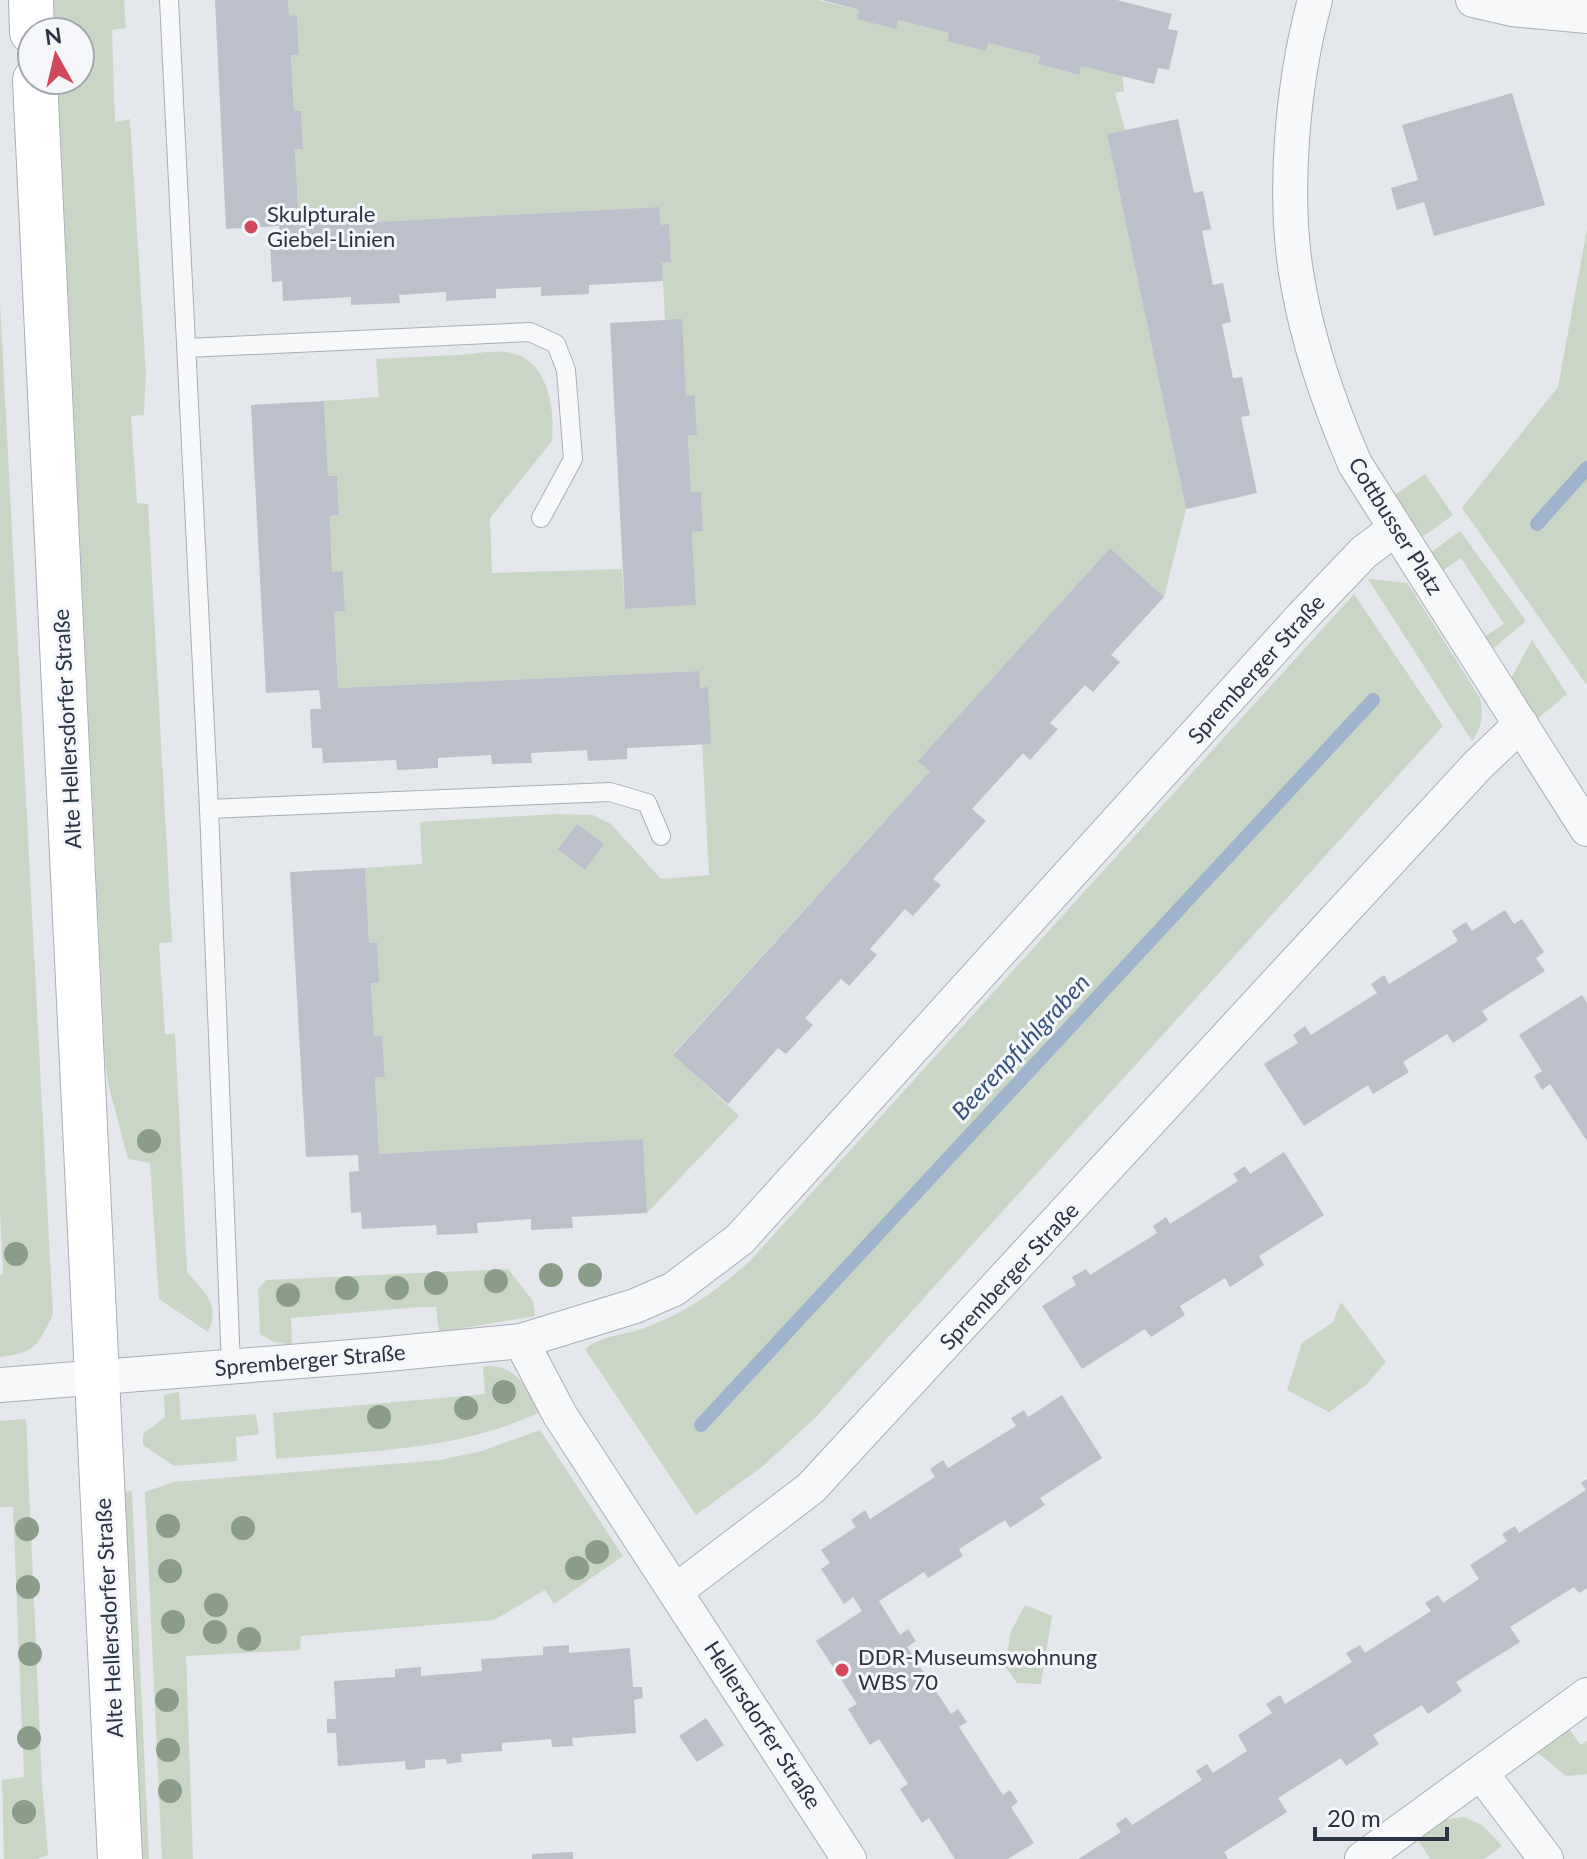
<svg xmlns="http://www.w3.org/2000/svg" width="1587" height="1859" font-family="Lato,sans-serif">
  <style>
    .green { fill: #c9d6c5 }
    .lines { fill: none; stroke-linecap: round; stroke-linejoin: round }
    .stream { stroke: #9fb4cc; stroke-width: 14 }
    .building { fill: #bbc0ca }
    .lane-casing { stroke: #a9aeb7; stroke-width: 20 }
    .street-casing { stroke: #a9aeb7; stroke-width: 36 }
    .secondary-casing { stroke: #a9aeb7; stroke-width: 46 }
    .lane { stroke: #f7f8fa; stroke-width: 18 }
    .street { stroke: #f7f8fa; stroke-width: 34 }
    .secondary { stroke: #fff; stroke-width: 44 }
    .tree { fill: #899d89 }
    .poi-dot { fill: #d1495b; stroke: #f4f6f9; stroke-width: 3 }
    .labels { text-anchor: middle; stroke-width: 6; stroke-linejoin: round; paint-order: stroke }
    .poi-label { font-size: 22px; fill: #2b3445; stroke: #f4f6f9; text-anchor: start }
    .street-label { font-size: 22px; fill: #2b3445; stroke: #f4f6f9 }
    .water-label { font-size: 24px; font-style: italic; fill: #34527a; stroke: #f4f6f9 }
  </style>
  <rect width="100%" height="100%" fill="#e4e7ec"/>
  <!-- green -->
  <g class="green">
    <path d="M 54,0 L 124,0 L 126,28 L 112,30 L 115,122 L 130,119 L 146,374 L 144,415 L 131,416 L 137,503 L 148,504 L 172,942 L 159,943 L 165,1034 L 175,1034 L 187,1272 C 205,1294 221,1302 208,1332 L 159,1299 L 150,1163 L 128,1159 L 108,1083 L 105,1058 L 58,80 L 80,80 L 80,32 L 56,32 Z"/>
    <path d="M 288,0 L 818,0 L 949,33 L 947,40 L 988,43 L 1040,56 L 1038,64 L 1078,75 L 1081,66 L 1122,76 L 1124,91 L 1115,93 L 1125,130 L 1107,134 L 1186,509 L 1164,597 L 1110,548 L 919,761 L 930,771 L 673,1054 L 739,1116 L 647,1213 L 643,1139 L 379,1154 L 375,1078 L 385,1077 L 382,1037 L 374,1037 L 371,983 L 378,983 L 377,942 L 369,943 L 365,868 L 422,864 L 420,822 L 557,814 L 593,815 L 611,824 L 661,879 L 709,875 L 702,744 L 708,688 L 700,688 L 698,671 L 338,688 L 334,612 L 345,611 L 343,571 L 332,572 L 330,516 L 339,515 L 337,476 L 328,476 L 324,401 L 379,397 L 376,359 C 403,358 430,356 457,355 C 473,354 491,350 506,352 C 548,357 555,407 552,441 L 490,518 L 492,573 L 622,569 L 625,609 L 696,605 L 692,532 L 703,531 L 701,492 L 691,492 L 688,436 L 697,435 L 695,396 L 686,396 L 665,320 L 662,263 L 671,262 L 669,225 L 661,225 L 659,207 L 299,226 L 295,149 L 303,148 L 301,111 L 294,111 L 291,55 L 299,54 L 297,16 L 289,16 Z"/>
    <path d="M 1587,229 L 1587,683 L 1586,684 L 1462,508 L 1558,387 Z"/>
    <path d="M 0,302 L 53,1315 C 36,1346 38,1352 0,1357 L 0,1275 L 3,1275 L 0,1211 Z"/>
    <path d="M 1425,474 L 1453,515 L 1418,540 L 1392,497 Z"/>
    <path d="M 1460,531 L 1526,621 L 1490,651 L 1484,637 L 1504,624 L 1461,558 L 1441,572 L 1429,554 Z"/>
    <path d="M 1368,579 L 1407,583 L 1415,595 L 1480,698 C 1484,715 1482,728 1472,741 Z"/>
    <path d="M 1354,594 L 1443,726 L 815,1418 L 763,1466 L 696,1515 L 585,1349 C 601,1336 624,1335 644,1328 C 685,1313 717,1291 750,1261 Z"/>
    <path d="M 1532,640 L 1567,694 L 1534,722 L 1510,680 Z"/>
    <path d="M 508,1269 L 533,1301 L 535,1316 L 439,1332 L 436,1307 L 419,1307 L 291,1318 L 292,1345 L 274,1342 L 260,1334 L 258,1290 L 266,1280 Z"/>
    <path d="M 1341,1302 L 1386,1362 L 1367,1384 L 1329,1412 L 1287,1390 L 1302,1343 L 1333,1322 Z"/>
    <path d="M 489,1366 C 520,1368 525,1387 540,1412 C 458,1451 366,1451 276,1459 L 273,1413 L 485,1394 L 483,1367 Z"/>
    <path d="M 179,1392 L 181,1420 L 256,1414 L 259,1434 L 236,1437 L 237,1461 L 174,1466 L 143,1445 L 143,1434 L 165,1417 L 164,1395 Z"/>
    <path d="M 26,1419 L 42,1784 L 48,1855 L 37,1859 L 4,1859 L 2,1780 L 24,1777 L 13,1507 L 0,1507 L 0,1421 Z"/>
    <path d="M 540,1430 L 623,1556 L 554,1604 L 545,1590 L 494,1620 L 301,1636 L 300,1650 L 186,1656 L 193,1859 L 162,1859 L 145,1492 L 174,1482 L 440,1460 L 482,1451 Z"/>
    <path d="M 132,1491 L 149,1859 L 141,1859 L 123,1492 Z"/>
    <path d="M 1025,1605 L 1052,1616 L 1041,1684 L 1017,1683 L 1005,1666 L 1011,1631 Z"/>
    <path d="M 1567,1726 L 1581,1745 L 1587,1741 L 1587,1774 L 1566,1776 L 1536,1751 Z"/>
    <path d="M 1464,1817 L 1482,1825 L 1502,1846 L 1484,1859 L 1430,1859 L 1416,1837 L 1442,1820 Z"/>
  </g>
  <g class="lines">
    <!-- stream -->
    <g class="stream">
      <path d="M 1537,524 L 1587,468"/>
      <path d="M 701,1425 L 1373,700"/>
    </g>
  </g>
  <!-- building -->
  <g class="building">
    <path d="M 215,0 L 288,0 L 289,16 L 297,15 L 299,55 L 291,55 L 294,111 L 301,111 L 303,149 L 295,149 L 299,226 L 659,207 L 661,225 L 669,224 L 671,262 L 662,263 L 663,281 L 589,285 L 589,294 L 541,296 L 541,287 L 496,289 L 496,298 L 446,301 L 446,292 L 399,295 L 400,303 L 351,305 L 351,297 L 283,301 L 282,281 L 272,282 L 270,242 L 280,241 L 279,226 L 226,229 Z"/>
    <path d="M 822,0 L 1117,0 L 1172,14 L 1168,29 L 1178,31 L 1169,70 L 1158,68 L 1154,84 L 1081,66 L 1079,75 L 1038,64 L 1040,56 L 988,43 L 986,51 L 947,41 L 949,33 L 898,20 L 896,29 L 857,19 L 859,10 Z"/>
    <path d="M 1512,93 L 1545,205 L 1434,236 L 1424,202 L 1397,210 L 1391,188 L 1418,180 L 1402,125 Z"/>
    <path d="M 1178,119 L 1194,193 L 1203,191 L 1211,229 L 1202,231 L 1213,285 L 1223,283 L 1231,322 L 1222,324 L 1233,378 L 1242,377 L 1250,415 L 1241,417 L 1257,493 L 1186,509 L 1107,134 Z"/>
    <path d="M 682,319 L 686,396 L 695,395 L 697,435 L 688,436 L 691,492 L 701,492 L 703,531 L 692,532 L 696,605 L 625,609 L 610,323 Z"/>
    <path d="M 324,401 L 328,476 L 337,476 L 339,515 L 330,516 L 332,572 L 343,571 L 345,611 L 334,612 L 338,688 L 699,671 L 700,688 L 708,687 L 711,744 L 627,748 L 627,759 L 588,761 L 587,750 L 531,753 L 532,763 L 492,764 L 491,755 L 438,758 L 438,768 L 397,770 L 396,760 L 323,763 L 322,748 L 312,748 L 310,709 L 321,709 L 319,690 L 266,693 L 251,405 Z"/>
    <path d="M 1110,548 L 1164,597 L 1111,655 L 1120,662 L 1093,692 L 1085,685 L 1050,723 L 1058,729 L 1030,760 L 1023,753 L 972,809 L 986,821 L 933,879 L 941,885 L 913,916 L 905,909 L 870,949 L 877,955 L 849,986 L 841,979 L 805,1018 L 813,1025 L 786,1054 L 778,1048 L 728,1104 L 673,1055 L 930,771 L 918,761 Z"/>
    <path d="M 577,824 L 604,844 L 585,870 L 558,849 Z"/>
    <path d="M 365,868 L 369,943 L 377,942 L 379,983 L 371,983 L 374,1037 L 382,1036 L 385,1077 L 375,1078 L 379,1154 L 643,1139 L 647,1213 L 572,1217 L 573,1228 L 531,1230 L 531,1219 L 477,1223 L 478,1233 L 437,1235 L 436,1225 L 362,1229 L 361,1212 L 351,1213 L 349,1172 L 359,1171 L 358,1155 L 306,1157 L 290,872 Z"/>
    <path d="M 1505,910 L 1514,924 L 1522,919 L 1544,952 L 1536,958 L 1545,971 L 1482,1011 L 1488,1020 L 1453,1043 L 1447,1034 L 1403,1062 L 1409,1072 L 1373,1094 L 1368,1085 L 1304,1126 L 1264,1064 L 1298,1043 L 1293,1035 L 1305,1026 L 1311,1035 L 1377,993 L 1371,984 L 1384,975 L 1389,984 L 1458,941 L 1452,931 L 1466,922 L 1472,931 Z"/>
    <path d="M 1582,995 L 1587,1003 L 1587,1141 L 1550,1084 L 1542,1090 L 1534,1076 L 1542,1071 L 1519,1035 Z"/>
    <path d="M 1284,1152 L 1324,1215 L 1259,1256 L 1264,1265 L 1230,1287 L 1225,1278 L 1180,1306 L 1185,1315 L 1151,1337 L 1145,1329 L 1082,1369 L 1042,1306 L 1076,1285 L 1072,1277 L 1086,1269 L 1090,1275 L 1157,1233 L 1153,1226 L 1166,1217 L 1170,1224 L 1238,1181 L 1233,1174 L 1245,1166 L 1250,1174 Z"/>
    <path d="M 1062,1395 L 1102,1458 L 1040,1498 L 1045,1505 L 1010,1528 L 1005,1520 L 959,1549 L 963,1556 L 928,1578 L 924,1572 L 879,1601 L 900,1635 L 908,1629 L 916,1641 L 907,1647 L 951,1714 L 958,1709 L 967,1722 L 959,1727 L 1003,1795 L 1010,1790 L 1018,1802 L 1011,1807 L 1034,1843 L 1008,1859 L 955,1859 L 929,1818 L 922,1823 L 900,1789 L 908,1784 L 879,1739 L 870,1745 L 848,1709 L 857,1704 L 816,1641 L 862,1611 L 853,1597 L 844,1604 L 821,1569 L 830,1563 L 821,1550 L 856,1527 L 851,1520 L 865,1510 L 870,1519 L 935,1477 L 930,1469 L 943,1460 L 948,1468 L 1016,1426 L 1011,1418 L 1024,1410 L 1028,1417 Z"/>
    <path d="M 1587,1479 L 1587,1588 L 1579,1593 L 1574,1587 L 1510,1627 L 1520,1642 L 1456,1682 L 1462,1691 L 1428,1714 L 1422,1705 L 1373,1735 L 1379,1744 L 1346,1766 L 1341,1758 L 1278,1798 L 1287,1812 L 1224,1852 L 1228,1859 L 1078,1859 L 1121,1832 L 1116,1824 L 1126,1817 L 1132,1825 L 1202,1780 L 1196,1771 L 1207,1764 L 1213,1773 L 1247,1751 L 1238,1735 L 1272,1713 L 1266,1704 L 1280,1695 L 1285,1704 L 1352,1662 L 1346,1653 L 1360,1645 L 1365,1653 L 1431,1611 L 1425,1603 L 1438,1595 L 1443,1603 L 1479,1579 L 1470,1565 L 1507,1541 L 1502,1534 L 1515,1526 L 1519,1533 L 1586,1490 L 1581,1483 Z"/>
    <path d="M 569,1645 L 569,1653 L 630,1648 L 633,1687 L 642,1687 L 643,1698 L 634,1700 L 636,1733 L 572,1738 L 573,1746 L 552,1747 L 551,1739 L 502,1743 L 502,1751 L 461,1754 L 462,1762 L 447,1764 L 446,1759 L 425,1760 L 425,1768 L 406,1770 L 405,1761 L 338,1766 L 336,1733 L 327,1733 L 327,1719 L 336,1719 L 334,1681 L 395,1677 L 395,1669 L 421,1667 L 421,1676 L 482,1671 L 481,1659 L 543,1655 L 543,1647 Z"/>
    <path d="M 706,1718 L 724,1745 L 697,1762 L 679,1736 Z"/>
    <path d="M 573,1852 L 573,1859 L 532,1859 L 532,1854 Z"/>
  </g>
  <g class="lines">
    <!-- lane casing -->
    <g class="lane-casing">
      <g id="lane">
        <path d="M 169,0 L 209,809 L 231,1366"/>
        <path d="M 187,348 L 530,332 L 556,344 L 566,370 L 573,459 L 541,518"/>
        <path d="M 209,809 L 610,792 L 647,803 L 661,836"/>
      </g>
    </g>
    <!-- street casing -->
    <g class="street-casing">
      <g id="street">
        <path d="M 1315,0 C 1292,85 1282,198 1298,284 C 1309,347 1330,406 1355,464 L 1587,829"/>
        <path d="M 1473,0 L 1512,9 L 1587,16"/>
        <path d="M 521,1341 L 560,1415 L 849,1859"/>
        <path d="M 0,1385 L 377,1355 L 521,1341 L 635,1306 L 674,1289 L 740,1239 L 1302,617 L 1364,552 L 1395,529"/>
        <path d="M 677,1590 L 811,1488 L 1478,765 L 1521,724"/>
        <path d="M 1481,1773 L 1546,1859"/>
        <path d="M 1362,1859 L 1587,1695"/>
      </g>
    </g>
    <!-- secondary casing -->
    <g class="secondary-casing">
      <g id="secondary">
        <path d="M 31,0 L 32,32"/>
        <path d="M 35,80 L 120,1859"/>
      </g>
    </g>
    <!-- lane -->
    <use href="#lane" class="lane"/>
    <!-- street -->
    <use href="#street" class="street"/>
    <!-- secondary -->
    <use href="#secondary" class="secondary"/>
  </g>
  <!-- trees -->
  <g class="tree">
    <circle cx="149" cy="1141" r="12"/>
    <circle cx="16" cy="1254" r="12"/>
    <circle cx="551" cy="1275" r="12"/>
    <circle cx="590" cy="1275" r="12"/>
    <circle cx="496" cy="1281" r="12"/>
    <circle cx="436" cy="1283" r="12"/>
    <circle cx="347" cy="1288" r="12"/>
    <circle cx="397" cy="1288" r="12"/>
    <circle cx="288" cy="1295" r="12"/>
    <circle cx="504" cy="1392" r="12"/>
    <circle cx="466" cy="1408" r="12"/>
    <circle cx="379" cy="1417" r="12"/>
    <circle cx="168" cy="1526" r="12"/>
    <circle cx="243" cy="1528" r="12"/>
    <circle cx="27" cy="1529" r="12"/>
    <circle cx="597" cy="1552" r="12"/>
    <circle cx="577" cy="1568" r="12"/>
    <circle cx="170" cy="1571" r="12"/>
    <circle cx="28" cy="1587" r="12"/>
    <circle cx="216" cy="1605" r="12"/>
    <circle cx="173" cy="1622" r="12"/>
    <circle cx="215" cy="1632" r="12"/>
    <circle cx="249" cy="1639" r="12"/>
    <circle cx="30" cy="1654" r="12"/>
    <circle cx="167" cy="1700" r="12"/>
    <circle cx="29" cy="1738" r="12"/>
    <circle cx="168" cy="1750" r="12"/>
    <circle cx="170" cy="1791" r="12"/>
    <circle cx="24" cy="1812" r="12"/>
  </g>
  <!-- markers -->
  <g class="poi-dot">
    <circle cx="251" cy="227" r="8"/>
    <circle cx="842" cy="1670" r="8"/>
  </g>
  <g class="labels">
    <!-- poi labels -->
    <g class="poi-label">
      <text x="267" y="222">Skulpturale<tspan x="267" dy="25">Giebel-Linien</tspan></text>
      <text x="858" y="1665">DDR-Museumswohnung<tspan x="858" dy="25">WBS 70</tspan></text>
    </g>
    <!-- street labels -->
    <g class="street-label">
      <text transform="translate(1396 526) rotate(58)" y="8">Cottbusser Platz</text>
      <text transform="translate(1256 669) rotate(-48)" y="8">Spremberger Straße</text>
      <text transform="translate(67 729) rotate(-93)" y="8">Alte Hellersdorfer Straße</text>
      <text transform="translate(1009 1276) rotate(-47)" y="8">Spremberger Straße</text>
      <text transform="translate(310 1360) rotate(-5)" y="8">Spremberger Straße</text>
      <text transform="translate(109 1618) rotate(-93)" y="8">Alte Hellersdorfer Straße</text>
      <text transform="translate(763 1725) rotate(57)" y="8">Hellersdorfer Straße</text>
    </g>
    <!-- water labels -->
    <g class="water-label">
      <text transform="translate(1021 1047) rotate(-47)" y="8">Beerenpfuhlgraben</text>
    </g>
  </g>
  <!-- north arrow -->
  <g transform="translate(56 56) rotate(352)"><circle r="38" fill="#f4f6f9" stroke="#a4a8b1" stroke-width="2"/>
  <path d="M0-6L14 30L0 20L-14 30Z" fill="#d1495b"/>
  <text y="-12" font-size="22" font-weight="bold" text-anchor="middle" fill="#2b3445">N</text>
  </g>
  <!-- scale -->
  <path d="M1315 1827v12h132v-12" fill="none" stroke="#2b3445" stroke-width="4"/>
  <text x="1327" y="1827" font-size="24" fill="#2b3445" stroke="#f4f6f9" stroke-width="6" paint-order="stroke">20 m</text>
</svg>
